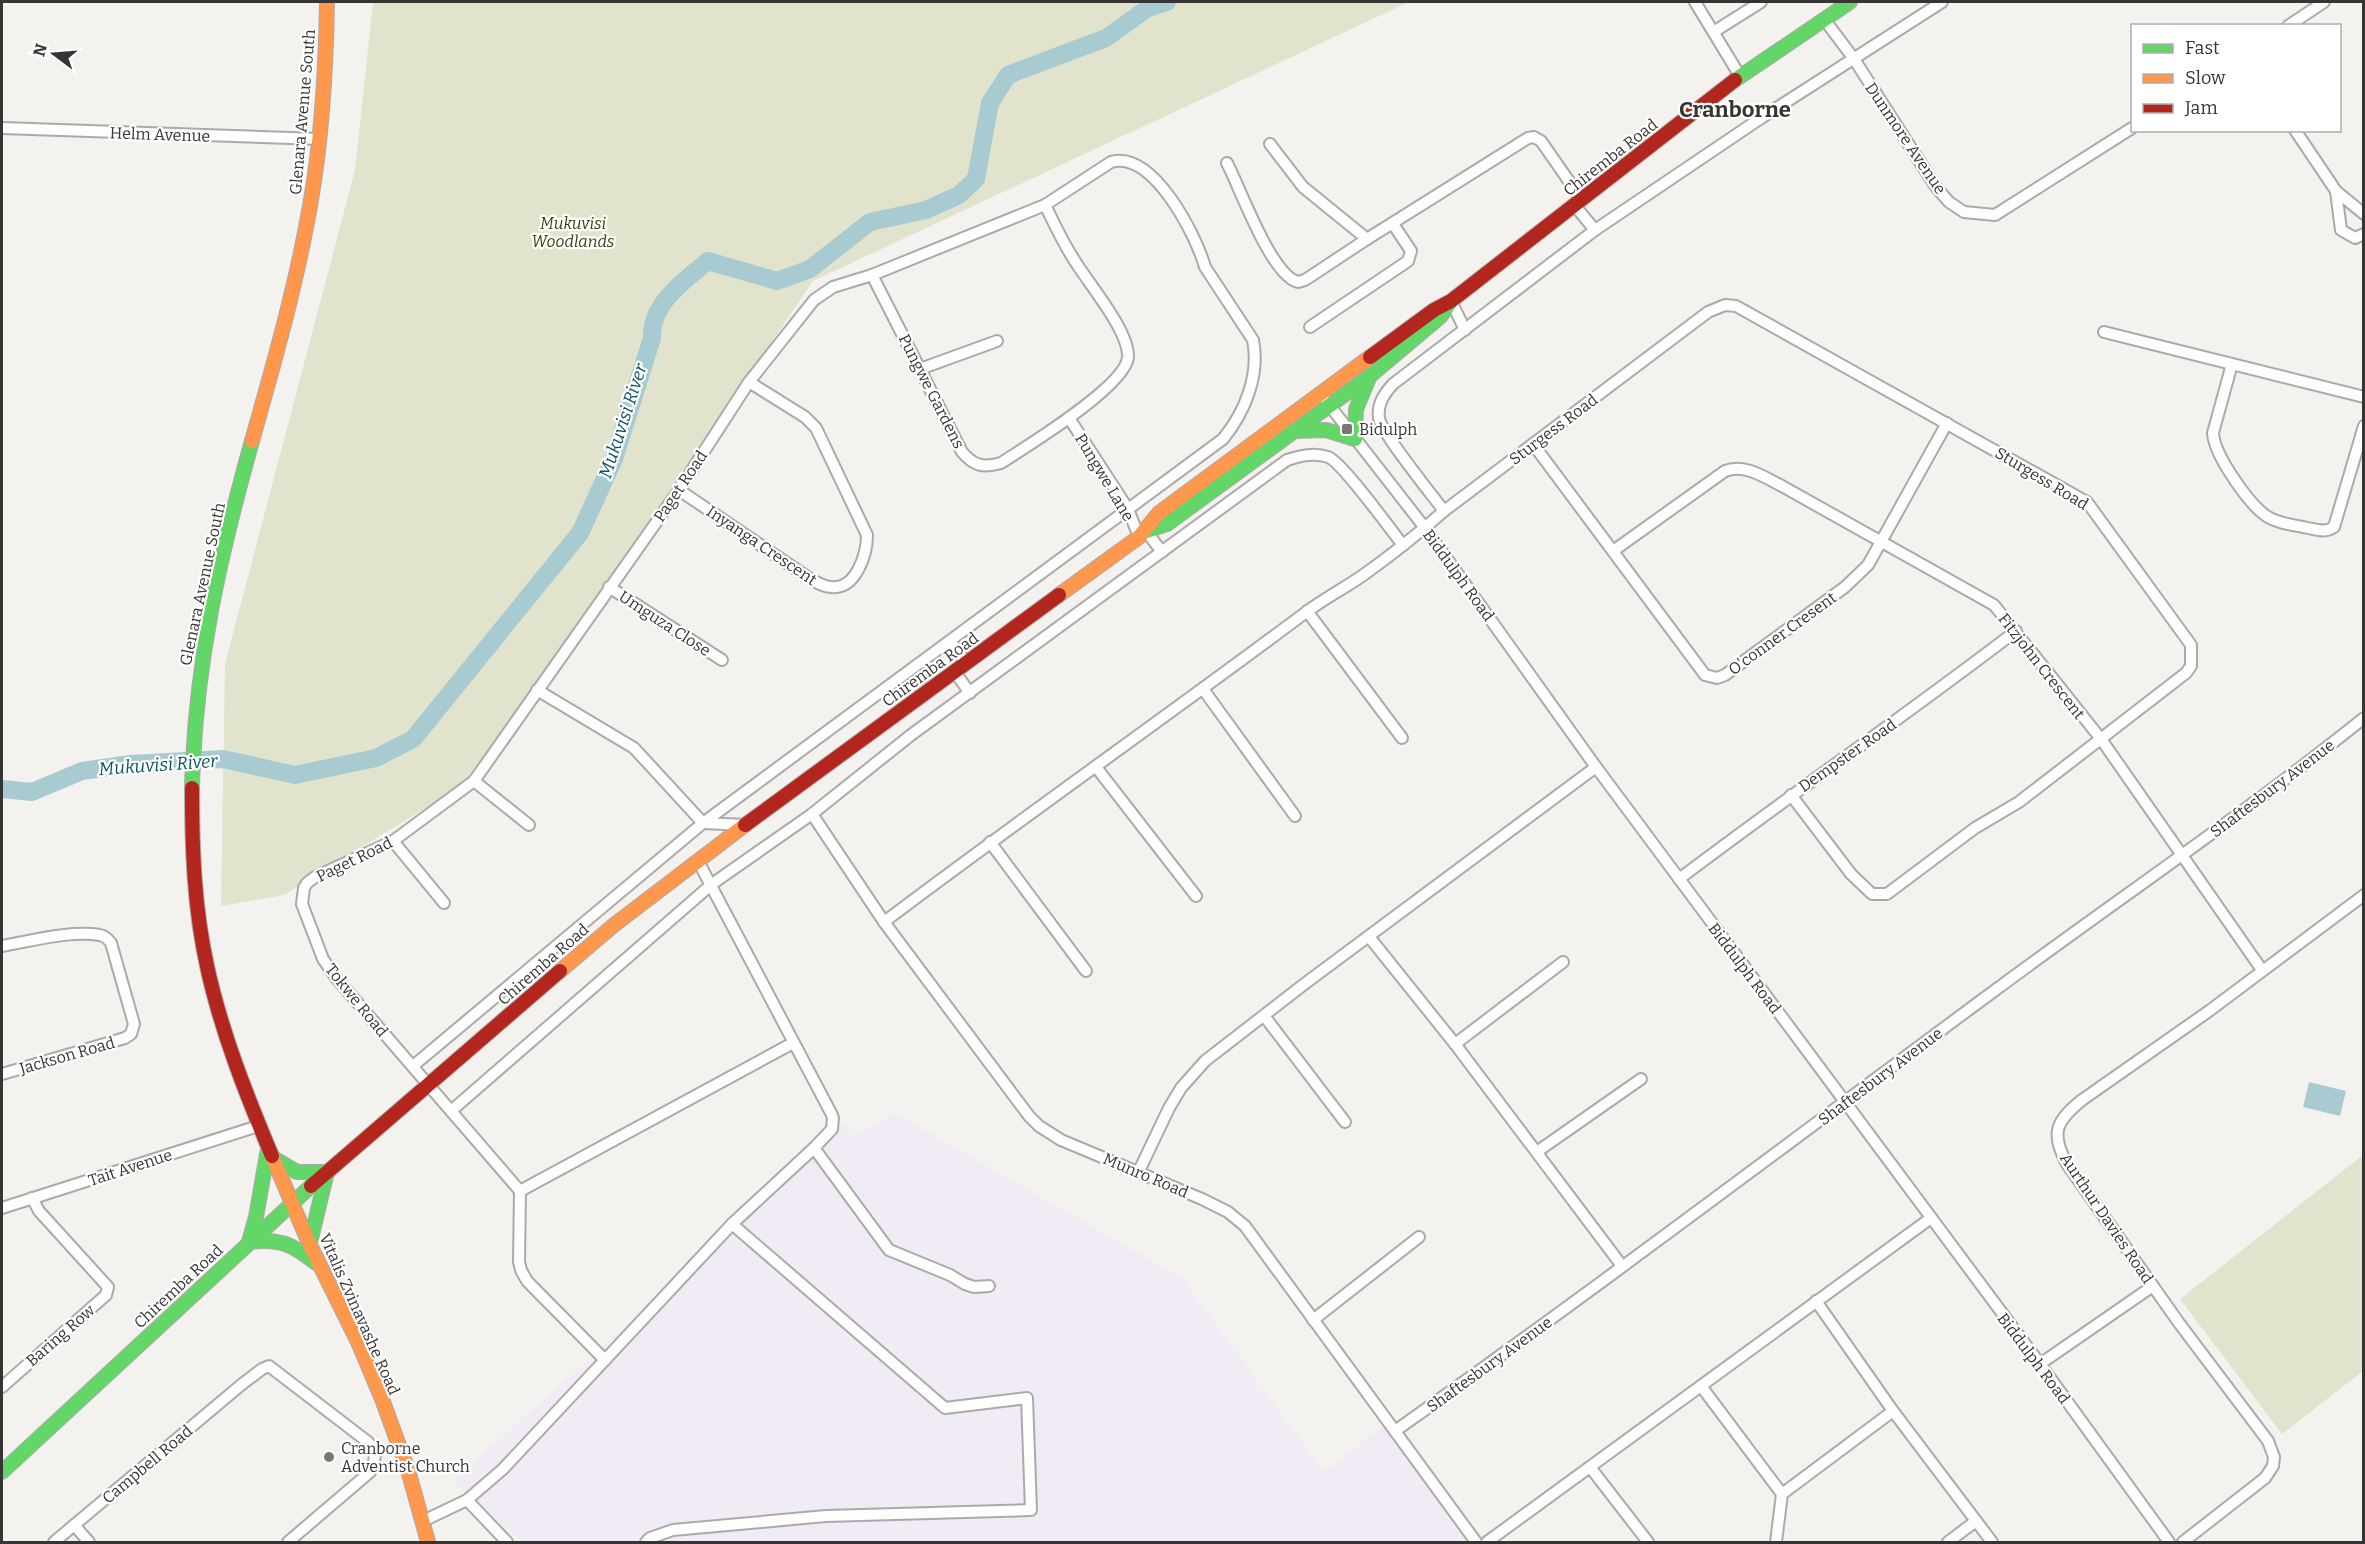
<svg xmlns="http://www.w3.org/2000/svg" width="2365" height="1544" font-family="Bitter,serif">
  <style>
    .industrial { fill: #f1ebf5 }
    .green { fill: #e2e3cc }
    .water { fill: #a8cbd2 }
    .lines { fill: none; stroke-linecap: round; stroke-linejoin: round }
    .river { stroke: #a8cbd2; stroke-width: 18 }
    .street-casing { stroke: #acaaa9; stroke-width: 14 }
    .fast-casing { stroke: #acaaa9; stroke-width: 16 }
    .slow-casing { stroke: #acaaa9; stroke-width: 16 }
    .jam-casing { stroke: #acaaa9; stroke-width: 16 }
    .street { stroke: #fdfdfd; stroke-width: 10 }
    .fast { stroke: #63d668; stroke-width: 14 }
    .slow { stroke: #ff974d; stroke-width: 14 }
    .jam { stroke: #b3261e; stroke-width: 14 }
    .poi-dot { fill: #797775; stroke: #fff; stroke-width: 2 }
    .labels { text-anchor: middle; stroke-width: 4.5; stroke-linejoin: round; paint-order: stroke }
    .street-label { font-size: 16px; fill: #373533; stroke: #fff }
    .park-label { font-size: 16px; font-style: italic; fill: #3f400e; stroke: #fff }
    .poi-label { font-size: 16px; fill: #373533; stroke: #fff; text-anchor: start }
    .water-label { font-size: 18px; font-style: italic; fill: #0a5461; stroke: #fff }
    .district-label { font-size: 22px; font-weight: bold; fill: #383531; stroke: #fff }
  </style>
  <rect width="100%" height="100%" fill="#f4f2ef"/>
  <!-- industrial -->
  <path class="industrial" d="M 895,1113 L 1183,1279 L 1324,1472 L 1383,1426 L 1475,1542 L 522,1542 L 453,1481 L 688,1271 L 843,1123 L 853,1137 Z"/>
  <!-- green -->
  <g class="green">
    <path d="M 373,2 L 1409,2 L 813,281 L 476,777 L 284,895 L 221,906 L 225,664 L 355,170 Z"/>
    <path d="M 2363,1155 L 2363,1371 L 2282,1434 L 2180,1299 Z"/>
  </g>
  <!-- water -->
  <path class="water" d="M 2309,1082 L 2346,1091 L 2340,1116 L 2303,1107 Z"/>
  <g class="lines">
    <!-- river -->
    <path class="river" d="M 2,789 L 32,792 L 82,771 L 131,764 L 223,759 L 295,775 L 376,758 L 413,739 L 580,533 L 614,459 L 652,338 C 650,304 685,280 708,261 L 777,281 L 810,269 L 870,222 L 926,210 L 959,195 L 976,179 L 990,103 L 1008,75 L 1106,38 L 1148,8 L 1167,2"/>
    <!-- street casing -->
    <g class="street-casing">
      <g id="street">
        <path d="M 1695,2 L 1740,76"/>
        <path d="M 1824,19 L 1854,59 L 1936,187 L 1949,202 L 1964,212 L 1995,215 L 2132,128"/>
        <path d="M 2288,26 L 2324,2"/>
        <path d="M 1715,31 L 1761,2"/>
        <path d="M 2,128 L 319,139"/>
        <path d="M 2295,130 L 2336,191 L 2364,214"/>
        <path d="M 1270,144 L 1303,187 L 1367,239"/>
        <path d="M 1227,163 C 1241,190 1271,275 1298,282 L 1305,280 L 1367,239 L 1528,138 L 1534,137 L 1541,141 L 1582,200"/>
        <path d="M 2336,191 L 2341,230 L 2355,238 L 2364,234"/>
        <path d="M 1575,206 L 1595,230"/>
        <path d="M 872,275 L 962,452 C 974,466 983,468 1001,463 C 1027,446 1126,386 1128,357 C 1129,330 1087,282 1073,258 C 1062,241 1054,223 1045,205"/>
        <path d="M 1451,301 L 1465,330"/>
        <path d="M 1310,327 L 1408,261 L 1411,251 L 1393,224"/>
        <path d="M 2104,332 L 2364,397"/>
        <path d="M 2232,364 L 2213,433 C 2214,455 2250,506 2268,517 C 2279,524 2295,525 2308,528 C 2318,530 2325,533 2334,527 L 2364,426"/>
        <path d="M 920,369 L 997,341"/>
        <path d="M 1326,401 L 1425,528 L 1596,767 L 2040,1364 L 2169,1542"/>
        <path d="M 1069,418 L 1128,509 L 1139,537"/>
        <path d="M 1533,444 L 1705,675 L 1717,678 L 1725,675 L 1845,587 L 1868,565 L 1947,423"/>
        <path d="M 679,490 L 809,578 C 816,582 823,587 831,587 C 856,590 867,554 867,535 L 816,428 L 805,417 L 749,382"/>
        <path d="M 1444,511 C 1432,495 1381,432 1379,418 C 1377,404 1384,394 1393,384 L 1595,230 L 1761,118 L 1942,2"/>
        <path d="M 1146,531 L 1162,552"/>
        <path d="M 1613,551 L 1725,471 C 1744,463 1764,477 1782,486 L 1994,605 L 2101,739 L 2262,970"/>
        <path d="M 609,587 L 722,660"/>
        <path d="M 1307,611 L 1402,738"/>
        <path d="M 951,642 L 966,663"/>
        <path d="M 954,671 L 970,693"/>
        <path d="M 1203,689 L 1295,816"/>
        <path d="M 537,690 L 634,748 L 703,823 L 745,825"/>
        <path d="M 1096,767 L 1196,896"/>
        <path d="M 474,781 L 529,825"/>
        <path d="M 812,814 L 884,922 L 1029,1116 L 1039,1126 L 1061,1140 L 1202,1199 L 1228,1212 L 1245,1226 L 1476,1542"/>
        <path d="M 393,841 L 444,903"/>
        <path d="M 990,842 L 1086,971"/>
        <path d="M 1679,879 C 1790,795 1905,716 2016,631"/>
        <path d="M 884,922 C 1023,817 1166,717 1305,613 C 1323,599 1343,589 1362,576 C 1390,556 1418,534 1444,511 L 1708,312 L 1725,305 L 1736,306 L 2087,502 L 2191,645 L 2191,666 L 2186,673 L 2019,802 L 1975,828 L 1887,894 L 1872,894 L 1851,874 L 1791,795"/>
        <path d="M 1370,938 L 1455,1044 L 1622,1266"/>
        <path d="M 2,946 C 31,941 71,930 100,935 C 105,936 108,939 111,943 L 134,1024 L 131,1034 L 125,1038 L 2,1074"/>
        <path d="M 1265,1017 L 1345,1122"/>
        <path d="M 1455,1044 L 1563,962"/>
        <path d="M 413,1066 L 703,823 L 1223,439 C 1245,412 1260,375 1253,340 L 1205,267 C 1196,235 1153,150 1111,162 L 1045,205 L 872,275 L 833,287 L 814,300 L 749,382 L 679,490 L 474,781 L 393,841 L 315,877 L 307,883 L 304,888 L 302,904 L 323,959 L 337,979 L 520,1191 L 519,1262 L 521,1270 L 527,1281 L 605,1360"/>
        <path d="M 451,1111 L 712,884 L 812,814 L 911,735 L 1287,460 C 1300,456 1314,452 1328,457 C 1342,462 1390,529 1403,545"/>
        <path d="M 814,1148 L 889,1250 L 950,1275 L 965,1284 L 974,1287 L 989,1286"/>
        <path d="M 1538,1151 L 1641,1079"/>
        <path d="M 1139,1171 L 1169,1108 L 1181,1088 L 1205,1061 L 1303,985 L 1596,767"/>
        <path d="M 520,1191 L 793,1043"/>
        <path d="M 2,1208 L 258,1126"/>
        <path d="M 1816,1301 L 1893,1411 L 1992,1542"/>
        <path d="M 1313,1320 L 1419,1237"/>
        <path d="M 2040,1364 L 2153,1286"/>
        <path d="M 1701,1386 L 1782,1494 L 1893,1411"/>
        <path d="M 2,1387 L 106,1295 L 108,1287 L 39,1211 L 32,1198"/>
        <path d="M 1395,1431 C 1597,1288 1795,1138 1994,991 C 2117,900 2244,814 2364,718"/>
        <path d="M 1590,1467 L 1648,1542"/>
        <path d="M 467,1500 L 507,1542"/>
        <path d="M 423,1521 L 467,1500 L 503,1469 L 732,1224 L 814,1148 L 832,1129 L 833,1118 L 831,1113 L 698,861"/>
        <path d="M 74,1525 L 89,1542"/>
        <path d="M 54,1542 L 241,1385 L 262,1369 L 269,1366 L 368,1442 C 377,1452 376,1460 370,1472 L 288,1542"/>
        <path d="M 646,1542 L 650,1538 L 673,1530 L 826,1516 L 1031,1510 L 1027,1398 L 945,1408 L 732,1224"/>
        <path d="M 1487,1542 L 1931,1218"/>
        <path d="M 1776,1542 L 1782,1494"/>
        <path d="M 1948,1542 L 1976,1521"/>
        <path d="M 2183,1542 L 2265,1478 L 2273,1466 L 2274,1457 L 2268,1441 L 2179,1323 L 2067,1164 C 2050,1133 2056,1121 2082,1100 L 2209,1011 L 2364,895"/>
      </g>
    </g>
    <!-- fast casing -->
    <g class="fast-casing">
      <g id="fast">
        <path d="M 1735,80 L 1850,2"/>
        <path d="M 1296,431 L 1326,430 L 1355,439 L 1356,409 L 1369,378"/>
        <path d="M 1146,531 L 1167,524 L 1370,376 L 1440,317 L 1450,303"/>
        <path d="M 192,788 C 195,664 219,559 252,441"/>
        <path d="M 268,1149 L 256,1217 L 249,1242 C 280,1238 292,1244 316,1263"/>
        <path d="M 273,1158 L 297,1172 L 327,1172 L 310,1243"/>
        <path d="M 2,1472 L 311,1186"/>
      </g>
    </g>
    <!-- slow casing -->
    <g class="slow-casing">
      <g id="slow">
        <path d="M 252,441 C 274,363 296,286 310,206 C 322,139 326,70 327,2"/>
        <path d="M 1059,595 L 1139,537 L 1159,513 L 1370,357"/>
        <path d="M 560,971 L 614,925 L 745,825"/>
        <path d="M 272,1156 L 309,1243 L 358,1342 L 382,1399 L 408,1470 L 428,1542"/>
      </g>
    </g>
    <!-- jam casing -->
    <g class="jam-casing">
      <g id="jam">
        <path d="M 1370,357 L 1434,310 L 1451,301 L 1735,80"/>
        <path d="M 192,788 C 192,848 194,907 207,966 C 221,1031 246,1094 272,1156"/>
        <path d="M 745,825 L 1059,595"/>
        <path d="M 311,1186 L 560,971"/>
      </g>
    </g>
    <!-- street -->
    <use href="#street" class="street"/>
    <!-- fast -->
    <use href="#fast" class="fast"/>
    <!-- slow -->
    <use href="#slow" class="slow"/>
    <!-- jam -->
    <use href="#jam" class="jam"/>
  </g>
  <!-- markers -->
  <g class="poi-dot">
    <rect x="1341" y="423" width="12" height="12" rx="3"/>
    <circle cx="329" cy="1457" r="6"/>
  </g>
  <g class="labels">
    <!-- street labels -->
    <g class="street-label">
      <text transform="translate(302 112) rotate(-85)" y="6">Glenara Avenue South</text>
      <text transform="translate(160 134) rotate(2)" y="6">Helm Avenue</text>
      <text transform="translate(1906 138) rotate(56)" y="6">Dunmore Avenue</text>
      <text transform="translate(1610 157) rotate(-38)" y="6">Chiremba Road</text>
      <text transform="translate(932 391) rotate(63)" y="6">Pungwe Gardens</text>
      <text transform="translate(1553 429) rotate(-37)" y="6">Sturgess Road</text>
      <text transform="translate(1105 477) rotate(59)" y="6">Pungwe Lane</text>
      <text transform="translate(2042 478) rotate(31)" y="6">Sturgess Road</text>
      <text transform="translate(680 486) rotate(-56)" y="6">Paget Road</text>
      <text transform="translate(762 545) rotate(34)" y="6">Inyanga Crescent</text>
      <text transform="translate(1459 575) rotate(54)" y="6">Biddulph Road</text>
      <text transform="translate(202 584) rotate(-78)" y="6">Glenara Avenue South</text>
      <text transform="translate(665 623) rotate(33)" y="6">Umguza Close</text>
      <text transform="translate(1782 633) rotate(-36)" y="6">O'conner Cresent</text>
      <text transform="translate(2042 666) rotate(52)" y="6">Fitzjohn Crescent</text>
      <text transform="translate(930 669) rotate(-36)" y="6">Chiremba Road</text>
      <text transform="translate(1847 755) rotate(-35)" y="6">Dempster Road</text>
      <text transform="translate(2272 788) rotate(-37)" y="6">Shaftesbury Avenue</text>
      <text transform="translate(354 859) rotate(-26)" y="6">Paget Road</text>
      <text transform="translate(543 964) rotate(-41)" y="6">Chiremba Road</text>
      <text transform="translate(1745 968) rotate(53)" y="6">Biddulph Road</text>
      <text transform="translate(357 1000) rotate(51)" y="6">Tokwe Road</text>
      <text transform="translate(67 1055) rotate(-16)" y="6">Jackson Road</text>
      <text transform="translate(1880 1076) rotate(-37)" y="6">Shaftesbury Avenue</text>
      <text transform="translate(130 1167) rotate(-18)" y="6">Tait Avenue</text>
      <text transform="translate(1146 1175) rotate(23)" y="6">Munro Road</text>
      <text transform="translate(2107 1218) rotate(56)" y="6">Aurthur Davies Road</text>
      <text transform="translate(178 1286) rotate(-43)" y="6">Chiremba Road</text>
      <text transform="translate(360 1314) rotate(66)" y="6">Vitalis Zvinavashe Road</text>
      <text transform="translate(60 1335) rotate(-41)" y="6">Baring Row</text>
      <text transform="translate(2034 1358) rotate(53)" y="6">Biddulph Road</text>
      <text transform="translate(1489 1364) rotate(-36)" y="6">Shaftesbury Avenue</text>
      <text transform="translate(147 1464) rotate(-40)" y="6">Campbell Road</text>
    </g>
    <!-- park labels -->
    <g class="park-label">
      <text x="573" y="229">Mukuvisi<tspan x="573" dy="18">Woodlands</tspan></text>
    </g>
    <!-- poi labels -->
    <g class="poi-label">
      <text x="1359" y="435">Bidulph</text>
      <text x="341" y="1454">Cranborne<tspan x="341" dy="18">Adventist Church</tspan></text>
    </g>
    <!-- water labels -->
    <g class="water-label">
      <text transform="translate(623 421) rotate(-72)" y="6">Mukuvisi River</text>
      <text transform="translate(158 765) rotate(-4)" y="6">Mukuvisi River</text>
    </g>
    <!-- district labels -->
    <g class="district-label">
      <text x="1735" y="117">Cranborne</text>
    </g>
  </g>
  <!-- border -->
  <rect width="2365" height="1544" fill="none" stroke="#373533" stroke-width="6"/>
  <!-- legend -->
  <rect x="2131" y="24" width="210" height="108" fill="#ffffff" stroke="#afaead" stroke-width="1.5"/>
  <rect x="2143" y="44" width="30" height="9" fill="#63d668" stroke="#afaead" stroke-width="1.5"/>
  <text x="2185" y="54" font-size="18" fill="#373533">Fast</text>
  <rect x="2143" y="74" width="30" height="9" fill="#ff974d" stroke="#afaead" stroke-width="1.5"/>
  <text x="2185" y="84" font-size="18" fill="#373533">Slow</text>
  <rect x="2143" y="104" width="30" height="9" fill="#b3261e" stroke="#afaead" stroke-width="1.5"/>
  <text x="2185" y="114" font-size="18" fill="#373533">Jam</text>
  <!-- north arrow -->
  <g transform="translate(54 54) rotate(286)" stroke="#ffffff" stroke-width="4.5" paint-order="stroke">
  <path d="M0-4.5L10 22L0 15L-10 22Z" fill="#373533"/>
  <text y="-9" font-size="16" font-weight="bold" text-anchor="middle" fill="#373533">N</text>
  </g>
</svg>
